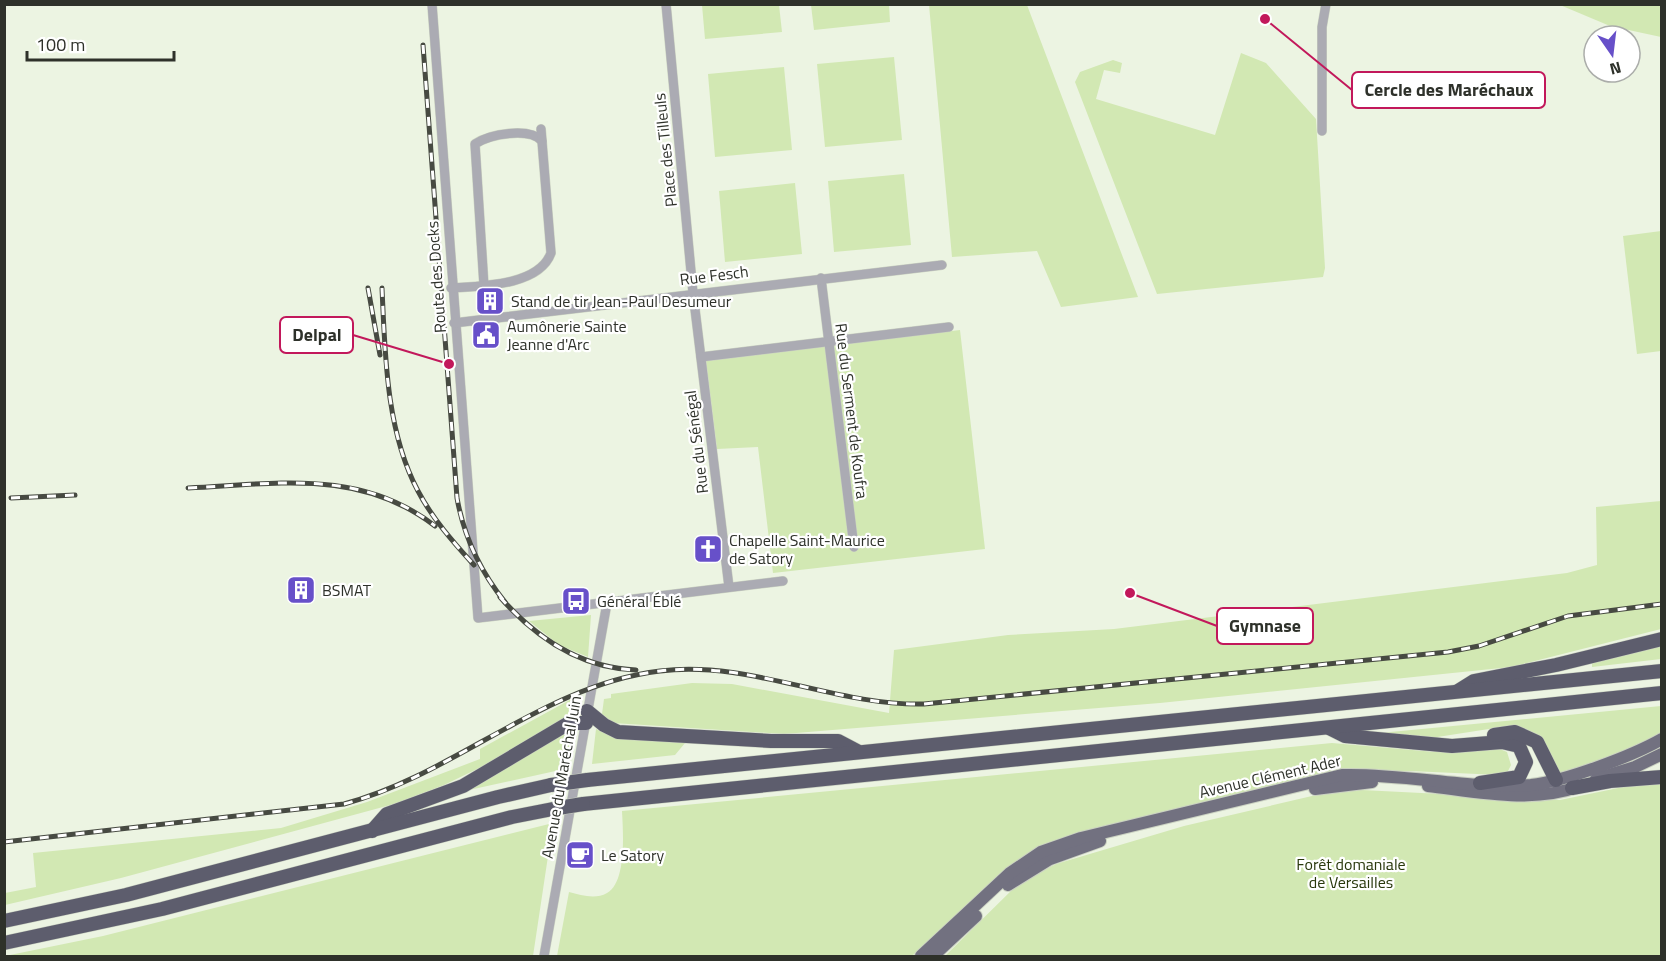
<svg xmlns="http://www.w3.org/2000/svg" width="1666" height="961" font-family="'Titillium Web',sans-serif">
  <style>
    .green { fill: #d2e8b3 }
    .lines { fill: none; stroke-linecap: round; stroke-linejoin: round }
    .minor-casing { stroke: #cad1c1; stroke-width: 10 }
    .major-casing { stroke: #cad1c1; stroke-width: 14 }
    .highway-casing { stroke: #cad1c1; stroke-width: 15 }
    .minor { stroke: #ababb3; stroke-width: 9 }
    .major { stroke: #727180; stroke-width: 12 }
    .highway { stroke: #5d5d6d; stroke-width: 14 }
    .rail-casing { stroke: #474a42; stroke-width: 5 }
    .rail { stroke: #fff; stroke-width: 3; stroke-dasharray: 9; stroke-linecap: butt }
    .highway-bridge-casing { stroke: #cad1c1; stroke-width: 15; stroke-linecap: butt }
    .highway-bridge { stroke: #5d5d6d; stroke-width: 14 }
    .labels { text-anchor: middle; stroke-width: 4.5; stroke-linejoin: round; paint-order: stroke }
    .street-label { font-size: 16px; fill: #2e312a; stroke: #fff }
    .poi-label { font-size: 16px; fill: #2e312a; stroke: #fff; text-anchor: start }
    .park-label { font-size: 16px; fill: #29380c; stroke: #fff }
    .leader { fill: none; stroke: #c2185b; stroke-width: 2 }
    .callout-dot { fill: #c2185b; stroke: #fff; stroke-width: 2 }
    .callout { fill: #fff; stroke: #c2185b; stroke-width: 2 }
    .callout-label { font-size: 18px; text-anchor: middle; font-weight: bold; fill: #2e312a }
  </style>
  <rect width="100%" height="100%" fill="#ecf4e2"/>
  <!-- green -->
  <g class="green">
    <path d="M 702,5 L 779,5 L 782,32 L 705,39 Z"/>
    <path d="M 811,5 L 889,5 L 890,22 L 814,30 Z"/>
    <path d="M 929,5 L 1027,5 L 1138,297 L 1061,307 L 1037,251 L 952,257 Z"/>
    <path d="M 1560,5 L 1661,5 L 1661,37 L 1610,26 Z"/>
    <path d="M 1241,53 L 1266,63 L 1316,119 L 1325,268 L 1323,277 L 1157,294 L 1075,82 L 1080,72 L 1113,60 L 1122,63 L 1120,73 L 1104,70 L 1096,99 L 1215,135 Z"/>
    <path d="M 894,57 L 902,140 L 825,147 L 817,64 Z"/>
    <path d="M 784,67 L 792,150 L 715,157 L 708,74 Z"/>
    <path d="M 904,174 L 911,245 L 834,252 L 828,181 Z"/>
    <path d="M 795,183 L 802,254 L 725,262 L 719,191 Z"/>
    <path d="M 1661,231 L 1661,351 L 1637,354 L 1623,236 Z"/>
    <path d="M 960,330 L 985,549 L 773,573 L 758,447 L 717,449 L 706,361 Z"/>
    <path d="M 1661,501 L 1661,629 L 1511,667 L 1160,703 L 784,734 L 613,723 L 602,714 L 604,699 L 611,698 L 611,694 L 692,683 L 732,684 L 889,713 L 894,650 L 1008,635 L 1114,629 L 1567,573 L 1597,565 L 1596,507 Z"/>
    <path d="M 591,615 L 588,657 L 559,645 L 529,621 Z"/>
    <path d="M 1661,643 L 1661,659 L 1592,667 L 1592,660 Z"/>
    <path d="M 577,696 L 570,714 L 498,759 L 444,785 L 394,804 L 121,878 L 5,905 L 5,893 L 36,887 L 33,853 L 281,828 L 367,802 L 480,759 L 480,749 Z"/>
    <path d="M 1661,706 L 1661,733 L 1649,743 L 1555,777 L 1549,759 L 1508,726 L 1431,738 L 1380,733 Z"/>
    <path d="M 596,729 L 605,733 L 685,743 L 675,755 L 592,764 Z"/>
    <path d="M 560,733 L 574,738 L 569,768 L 469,790 L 468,786 L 513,764 Z"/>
    <path d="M 1332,743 L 1435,752 L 1500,749 L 1507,752 L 1511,765 L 1508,771 L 1500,775 L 1410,771 L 1335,773 L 1052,846 L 1007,869 L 912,956 L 557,956 L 569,892 C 581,895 595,900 607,893 C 627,882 623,831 622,811 Z"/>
    <path d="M 1661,784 L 1661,956 L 945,956 L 1017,885 L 1056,864 L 1184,826 L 1342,789 L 1560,800 L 1623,787 Z"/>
    <path d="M 553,823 L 533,956 L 5,956 L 103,936 Z"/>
  </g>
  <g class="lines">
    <!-- minor casing -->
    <g class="minor-casing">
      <g id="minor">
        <path d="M 432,4 L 478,618 L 783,581"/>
        <path d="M 666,4 L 693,293 L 729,587"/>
        <path d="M 1322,131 L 1322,27 L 1326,4"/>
        <path d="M 821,278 L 854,547"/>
        <path d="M 484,286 L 475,144 C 490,134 529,127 542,141"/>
        <path d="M 451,288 C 481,286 539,286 551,253 L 541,129"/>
        <path d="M 454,323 L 942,265"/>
        <path d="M 701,357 L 949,327"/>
        <path d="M 544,956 L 607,603"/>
      </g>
    </g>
    <!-- major casing -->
    <g class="major-casing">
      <g id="major">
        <path d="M 1596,779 L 1635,767 L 1662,754"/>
        <path d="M 1428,786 C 1478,792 1532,804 1580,786"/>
        <path d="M 1315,789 L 1372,782"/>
        <path d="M 1008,885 L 1050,859 L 1100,841"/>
        <path d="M 921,956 L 1010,873 L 1041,852 L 1081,838 L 1342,775 C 1405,773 1471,790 1531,785 C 1566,781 1632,756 1662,739"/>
        <path d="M 933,956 L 976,916"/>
      </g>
    </g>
    <!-- highway casing -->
    <g class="highway-casing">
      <g id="highway">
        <path d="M 1458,691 L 1474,681 L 1556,665 L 1662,639"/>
        <path d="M 587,711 L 604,725 L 618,732 L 771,741 L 838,741 L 857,751"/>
        <path d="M 1329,728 L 1345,736 L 1452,746 L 1502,742 L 1519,746 L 1526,762 L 1519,777 L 1480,783"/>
        <path d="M 1494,735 L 1515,732 L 1537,742 L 1556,780"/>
        <path d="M 587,780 L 1662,671"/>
        <path d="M 1572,788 L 1610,781 L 1662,777"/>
        <path d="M 583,804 L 1662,693"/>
        <path d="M 372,831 L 387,814 L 463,786 L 569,723 L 586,723"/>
        <path d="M 4,921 L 126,895 L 498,797 L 551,785"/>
        <path d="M 4,943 L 162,909 L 512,817 L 558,808"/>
      </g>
    </g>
    <!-- minor -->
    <use href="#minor" class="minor"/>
    <!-- major -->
    <use href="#major" class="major"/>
    <!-- highway -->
    <use href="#highway" class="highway"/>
    <!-- rail casing -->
    <g class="rail-casing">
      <g id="rail">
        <path d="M 423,45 L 457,498 C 464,537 480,571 505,602"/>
        <path d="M 368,288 L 380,355"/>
        <path d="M 382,288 C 385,354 386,431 418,491 C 432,518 453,542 474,565"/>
        <path d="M 188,488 C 277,484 360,468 435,526"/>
        <path d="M 11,498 L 75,495"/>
        <path d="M 500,597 C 536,638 581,668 636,670"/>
        <path d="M 4,842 L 344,804 C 456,774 543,685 660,671 C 751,660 834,706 924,704 L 1448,652 L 1479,646 L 1568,616 L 1662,604"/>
      </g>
    </g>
    <!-- rail -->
    <use href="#rail" class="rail"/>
    <!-- highway-bridge casing -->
    <g class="highway-bridge-casing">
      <g id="highway-bridge">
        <path d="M 551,785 L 587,780"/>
        <path d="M 558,808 L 583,804"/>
      </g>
    </g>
    <!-- highway-bridge -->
    <use href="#highway-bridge" class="highway-bridge"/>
  </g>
  <!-- icons -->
  <defs>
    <g id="building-square" transform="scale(1.5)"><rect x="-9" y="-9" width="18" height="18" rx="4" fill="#6750c9" stroke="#fff"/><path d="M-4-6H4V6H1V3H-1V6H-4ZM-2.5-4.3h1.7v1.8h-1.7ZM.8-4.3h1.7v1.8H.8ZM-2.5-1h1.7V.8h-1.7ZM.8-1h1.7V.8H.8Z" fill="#fff"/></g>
    <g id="civic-square" transform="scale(1.5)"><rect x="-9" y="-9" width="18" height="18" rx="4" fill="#6750c9" stroke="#fff"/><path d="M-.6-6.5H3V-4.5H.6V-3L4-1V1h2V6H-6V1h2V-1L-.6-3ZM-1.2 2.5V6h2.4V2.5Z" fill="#fff"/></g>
    <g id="church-square" transform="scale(1.5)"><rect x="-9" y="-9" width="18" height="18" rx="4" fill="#6750c9" stroke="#fff"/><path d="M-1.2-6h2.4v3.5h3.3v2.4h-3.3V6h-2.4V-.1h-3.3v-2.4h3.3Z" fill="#fff"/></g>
    <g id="bus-square" transform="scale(1.5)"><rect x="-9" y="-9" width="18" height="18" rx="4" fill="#6750c9" stroke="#fff"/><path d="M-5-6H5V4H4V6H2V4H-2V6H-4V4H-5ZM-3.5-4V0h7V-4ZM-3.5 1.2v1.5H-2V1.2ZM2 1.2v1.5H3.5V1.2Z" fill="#fff"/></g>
    <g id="cafe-square" transform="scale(1.5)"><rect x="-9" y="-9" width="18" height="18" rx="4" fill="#6750c9" stroke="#fff"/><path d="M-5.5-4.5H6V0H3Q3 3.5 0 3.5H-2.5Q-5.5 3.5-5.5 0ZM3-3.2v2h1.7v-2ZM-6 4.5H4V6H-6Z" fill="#fff"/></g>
  </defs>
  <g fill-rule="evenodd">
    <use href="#building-square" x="490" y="301"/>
    <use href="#civic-square" x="486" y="335"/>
    <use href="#church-square" x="708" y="549"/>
    <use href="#building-square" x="301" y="590"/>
    <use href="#bus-square" x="576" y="601"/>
    <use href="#cafe-square" x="580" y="855"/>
  </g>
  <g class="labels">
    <!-- street labels -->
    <g class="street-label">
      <text transform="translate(665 150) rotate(-96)" y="6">Place des Tilleuls</text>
      <text transform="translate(714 275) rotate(-7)" y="6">Rue Fesch</text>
      <text transform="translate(436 277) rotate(-94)" y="6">Route des Docks</text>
      <text transform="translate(852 411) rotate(83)" y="6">Rue du Serment de Koufra</text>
      <text transform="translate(696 442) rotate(-97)" y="6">Rue du Sénégal</text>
      <text transform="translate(1270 776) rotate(-13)" y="6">Avenue Clément Ader</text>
      <text transform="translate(561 777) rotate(-80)" y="6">Avenue du Maréchal Juin</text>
    </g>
    <!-- poi labels -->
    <g class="poi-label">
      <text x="511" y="307">Stand de tir Jean-Paul Desumeur</text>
      <text x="507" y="332">Aumônerie Sainte<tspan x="507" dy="18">Jeanne d'Arc</tspan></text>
      <text x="729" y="546">Chapelle Saint-Maurice<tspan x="729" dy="18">de Satory</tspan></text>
      <text x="322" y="596">BSMAT</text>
      <text x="597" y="607">Général Éblé</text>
      <text x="601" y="861">Le Satory</text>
    </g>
    <!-- park labels -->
    <g class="park-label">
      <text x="1351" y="870">Forêt domaniale<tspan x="1351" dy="18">de Versailles</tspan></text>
    </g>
  </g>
  <!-- callouts -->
  <path class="leader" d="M1265 19L1352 90M449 364L353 335M1130 593L1217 626"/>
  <g class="callout-dot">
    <circle cx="1265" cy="19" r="6"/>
    <circle cx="449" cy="364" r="6"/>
    <circle cx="1130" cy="593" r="6"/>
  </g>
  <g class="callout">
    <rect x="1352" y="72" width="193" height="36" rx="6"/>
    <rect x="280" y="317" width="73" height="36" rx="6"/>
    <rect x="1217" y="608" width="96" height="36" rx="6"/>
  </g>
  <g class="callout-label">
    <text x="1449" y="96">Cercle des Maréchaux</text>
    <text x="317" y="341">Delpal</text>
    <text x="1265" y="632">Gymnase</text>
  </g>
  <!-- border -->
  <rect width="1666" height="961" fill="none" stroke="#2e312a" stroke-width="12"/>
  <!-- north arrow -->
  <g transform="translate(1612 54) rotate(166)"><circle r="28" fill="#ffffff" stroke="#abadaa" stroke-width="1.5"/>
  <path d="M0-4.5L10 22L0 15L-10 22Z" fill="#6750c9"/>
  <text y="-9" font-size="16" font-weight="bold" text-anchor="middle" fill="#2e312a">N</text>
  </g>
  <!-- scale -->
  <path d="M27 51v9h147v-9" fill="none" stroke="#2e312a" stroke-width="3"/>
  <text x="36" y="51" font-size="18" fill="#2e312a" stroke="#ffffff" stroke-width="4.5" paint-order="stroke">100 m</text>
</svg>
